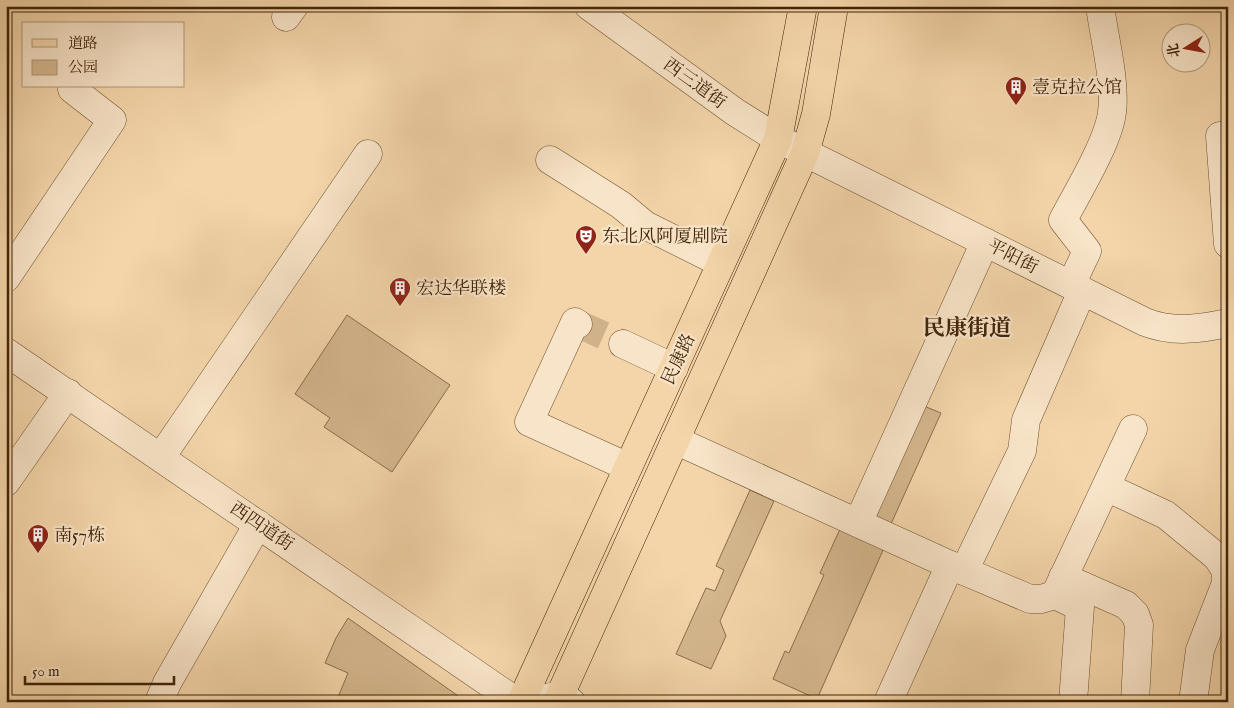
<svg xmlns="http://www.w3.org/2000/svg" width="1234" height="708" font-family="'IM FELL English','Noto Serif SC',serif">
  <style>
    .green { fill: #d5b78e; stroke: #8a6e4b }
    .lines { fill: none; stroke-linecap: round; stroke-linejoin: round }
    .minor-tunnel { stroke: #d0b28a; stroke-width: 28; stroke-dasharray: 28 14; stroke-linecap: butt }
    .minor-casing { stroke: #6d5130; stroke-width: 29 }
    .major-casing { stroke: #402508; stroke-width: 29 }
    .minor { stroke: #f8e4c8; stroke-width: 28 }
    .major { stroke: #f4d5aa; stroke-width: 28 }
    .labels { text-anchor: middle; stroke-width: 4.5; stroke-linejoin: round; paint-order: stroke }
    .street-label { font-size: 18px; fill: #402508; stroke: #f8e4c8 }
    .poi-label { font-size: 18px; fill: #402508; stroke: #f8e4c8; text-anchor: start }
    .district-label { font-size: 22px; font-weight: bold; fill: #402508; stroke: #f8e4c8 }
  </style>
  <rect width="100%" height="100%" fill="#f4d5aa"/>
  <filter id="stains"><feTurbulence type="fractalNoise" baseFrequency=".004" numOctaves="4"/><feColorMatrix values="0 0 0 0 .2 0 0 0 0 .09 0 0 0 0 .02 0 0 0 .5 -.17"/></filter>
  <radialGradient id="worn" r=".72"><stop offset=".6" stop-color="#630" stop-opacity="0"/><stop offset="1" stop-color="#630" stop-opacity=".3"/></radialGradient>
  <!-- green -->
  <g class="green">
    <path d="M 347,315 L 450,385 L 392,472 L 324,427 L 330,418 L 295,394 Z"/>
    <path d="M 919,404 L 941,413 L 891,524 L 870,514 Z"/>
    <path d="M 750,490 L 774,501 L 720,621 L 726,636 L 711,669 L 676,654 L 706,588 L 715,591 L 724,570 L 716,566 Z"/>
    <path d="M 840,529 L 884,548 L 817,699 L 773,679 L 785,651 L 789,653 L 824,575 L 820,573 Z"/>
    <path d="M 348,618 L 461,698 L 465,702 L 336,702 L 348,673 L 325,663 L 336,638 Z"/>
  </g>
  <g class="lines">
    <!-- minor-tunnel -->
    <path class="minor-tunnel" d="M 578,324 L 623,344"/>
    <!-- minor casing -->
    <g class="minor-casing">
      <g id="minor">
        <path d="M 589,6 L 735,112 L 778,139 L 1145,322 C 1173,333 1199,329 1228,323"/>
        <path d="M 286,17 L 294,6"/>
        <path d="M 1220,136 L 1228,244"/>
        <path d="M 550,160 L 621,205 L 645,225 L 721,263"/>
        <path d="M 6,278 L 112,120 L 72,89"/>
        <path d="M 1071,285 L 1087,251 L 1063,220 C 1077,193 1109,141 1112,112 C 1116,82 1104,37 1100,6"/>
        <path d="M 578,324 L 575,322 L 529,422 L 628,467"/>
        <path d="M 623,344 L 674,368"/>
        <path d="M 6,352 L 517,702"/>
        <path d="M 675,440 L 950,565 L 888,702"/>
        <path d="M 161,457 L 368,154"/>
        <path d="M 6,482 L 68,393"/>
        <path d="M 1106,487 L 1166,515 L 1217,557 L 1226,571 L 1226,583 L 1200,650 L 1193,702"/>
        <path d="M 858,523 L 985,242"/>
        <path d="M 950,565 L 1030,599 L 1041,599 L 1055,595 L 1080,607 L 1073,702"/>
        <path d="M 964,571 L 1022,451 L 1026,420 L 1082,291"/>
        <path d="M 1063,577 L 1126,605 L 1135,614 L 1139,625 L 1135,702"/>
        <path d="M 1055,595 L 1133,429"/>
        <path d="M 159,702 L 167,683 L 258,524"/>
        <path d="M 530,702 L 560,695 L 571,702"/>
      </g>
    </g>
    <!-- major casing -->
    <g class="major-casing">
      <g id="major">
        <path d="M 521,702 L 778,139 L 803,6"/>
        <path d="M 557,702 L 805,153 L 816,114 L 834,6"/>
      </g>
    </g>
    <!-- minor -->
    <use href="#minor" class="minor"/>
    <!-- major -->
    <use href="#major" class="major"/>
  </g>
  <!-- icons -->
  <defs>
    <g id="building-pin" transform="scale(1.125)"><path d="M0 17L-7.5 6A9.5 9.5 0 1 1 7.5 6Z" fill="#8f2418" stroke="#f8e4c8"/><path d="M-4-6H4V6H1V3H-1V6H-4ZM-2.5-4.3h1.7v1.8h-1.7ZM.8-4.3h1.7v1.8H.8ZM-2.5-1h1.7V.8h-1.7ZM.8-1h1.7V.8H.8Z" fill="#fff"/></g>
    <g id="theatre-pin" transform="scale(1.125)"><path d="M0 17L-7.5 6A9.5 9.5 0 1 1 7.5 6Z" fill="#8f2418" stroke="#f8e4c8"/><path d="M-5-5.5Q0-4 5-5.5V0Q5 5 0 6Q-5 5-5 0ZM-3.3-2.5H-1v1.5H-3.3ZM1-2.5H3.3v1.5H1ZM-2.8 1Q0 5.5 2.8 1Z" fill="#fff"/></g>
  </defs>
  <g fill-rule="evenodd">
    <use href="#building-pin" x="1016" y="87"/>
    <use href="#theatre-pin" x="586" y="236"/>
    <use href="#building-pin" x="400" y="288"/>
    <use href="#building-pin" x="38" y="535"/>
  </g>
  <g class="labels">
    <!-- street labels -->
    <g class="street-label">
      <text transform="translate(695 83) rotate(36)" y="6">西三道街</text>
      <text transform="translate(1013 256) rotate(27)" y="6">平阳街</text>
      <text transform="translate(678 359) rotate(-65)" y="6">民康路</text>
      <text transform="translate(262 526) rotate(34)" y="6">西四道街</text>
    </g>
    <!-- poi labels -->
    <g class="poi-label">
      <text x="1032" y="93">壹克拉公馆</text>
      <text x="602" y="242">东北风阿厦剧院</text>
      <text x="416" y="294">宏达华联楼</text>
      <text x="54" y="541">南57栋</text>
    </g>
    <!-- district labels -->
    <g class="district-label">
      <text x="967" y="335">民康街道</text>
    </g>
  </g>
  <!-- margin -->
  <rect width="1234" height="708" fill="none" stroke="#f4d5aa" stroke-width="25"/>
  <rect x="8" y="8" width="1219" height="693" fill="none" stroke="#402508" stroke-width="2.5"/>
  <rect x="12" y="12" width="1209" height="683" fill="none" stroke="#402508"/>
  <!-- legend -->
  <rect x="22" y="22" width="162" height="65" fill="#f8e4c8" stroke="#ae987b"/>
  <rect x="32" y="39" width="25" height="8" fill="#f4d5aa" stroke="#ae987b"/>
  <text x="68" y="48" font-size="15" fill="#402508">道路</text>
  <rect x="32" y="60" width="25" height="15" fill="#d5b78e" stroke="#ae987b"/>
  <text x="68" y="72" font-size="15" fill="#402508">公园</text>
  <!-- north arrow -->
  <g transform="translate(1186 48) rotate(259)"><circle r="24" fill="#f8e4c8" stroke="#ae987b"/>
  <path d="M0-4L9 19L0 12L-9 19Z" fill="#8f2418"/>
  <text y="-8" font-size="14" font-weight="bold" text-anchor="middle" fill="#402508">北</text>
  </g>
  <!-- scale -->
  <path d="M25 676v8h149v-8" fill="none" stroke="#402508" stroke-width="2.5"/>
  <text x="32" y="676" font-size="15" fill="#402508" stroke="#f8e4c8" stroke-width="4" paint-order="stroke">50 m</text>
  <rect width="100%" height="100%" filter="url(#stains)"/>
  <rect width="100%" height="100%" fill="url(#worn)"/>
</svg>
